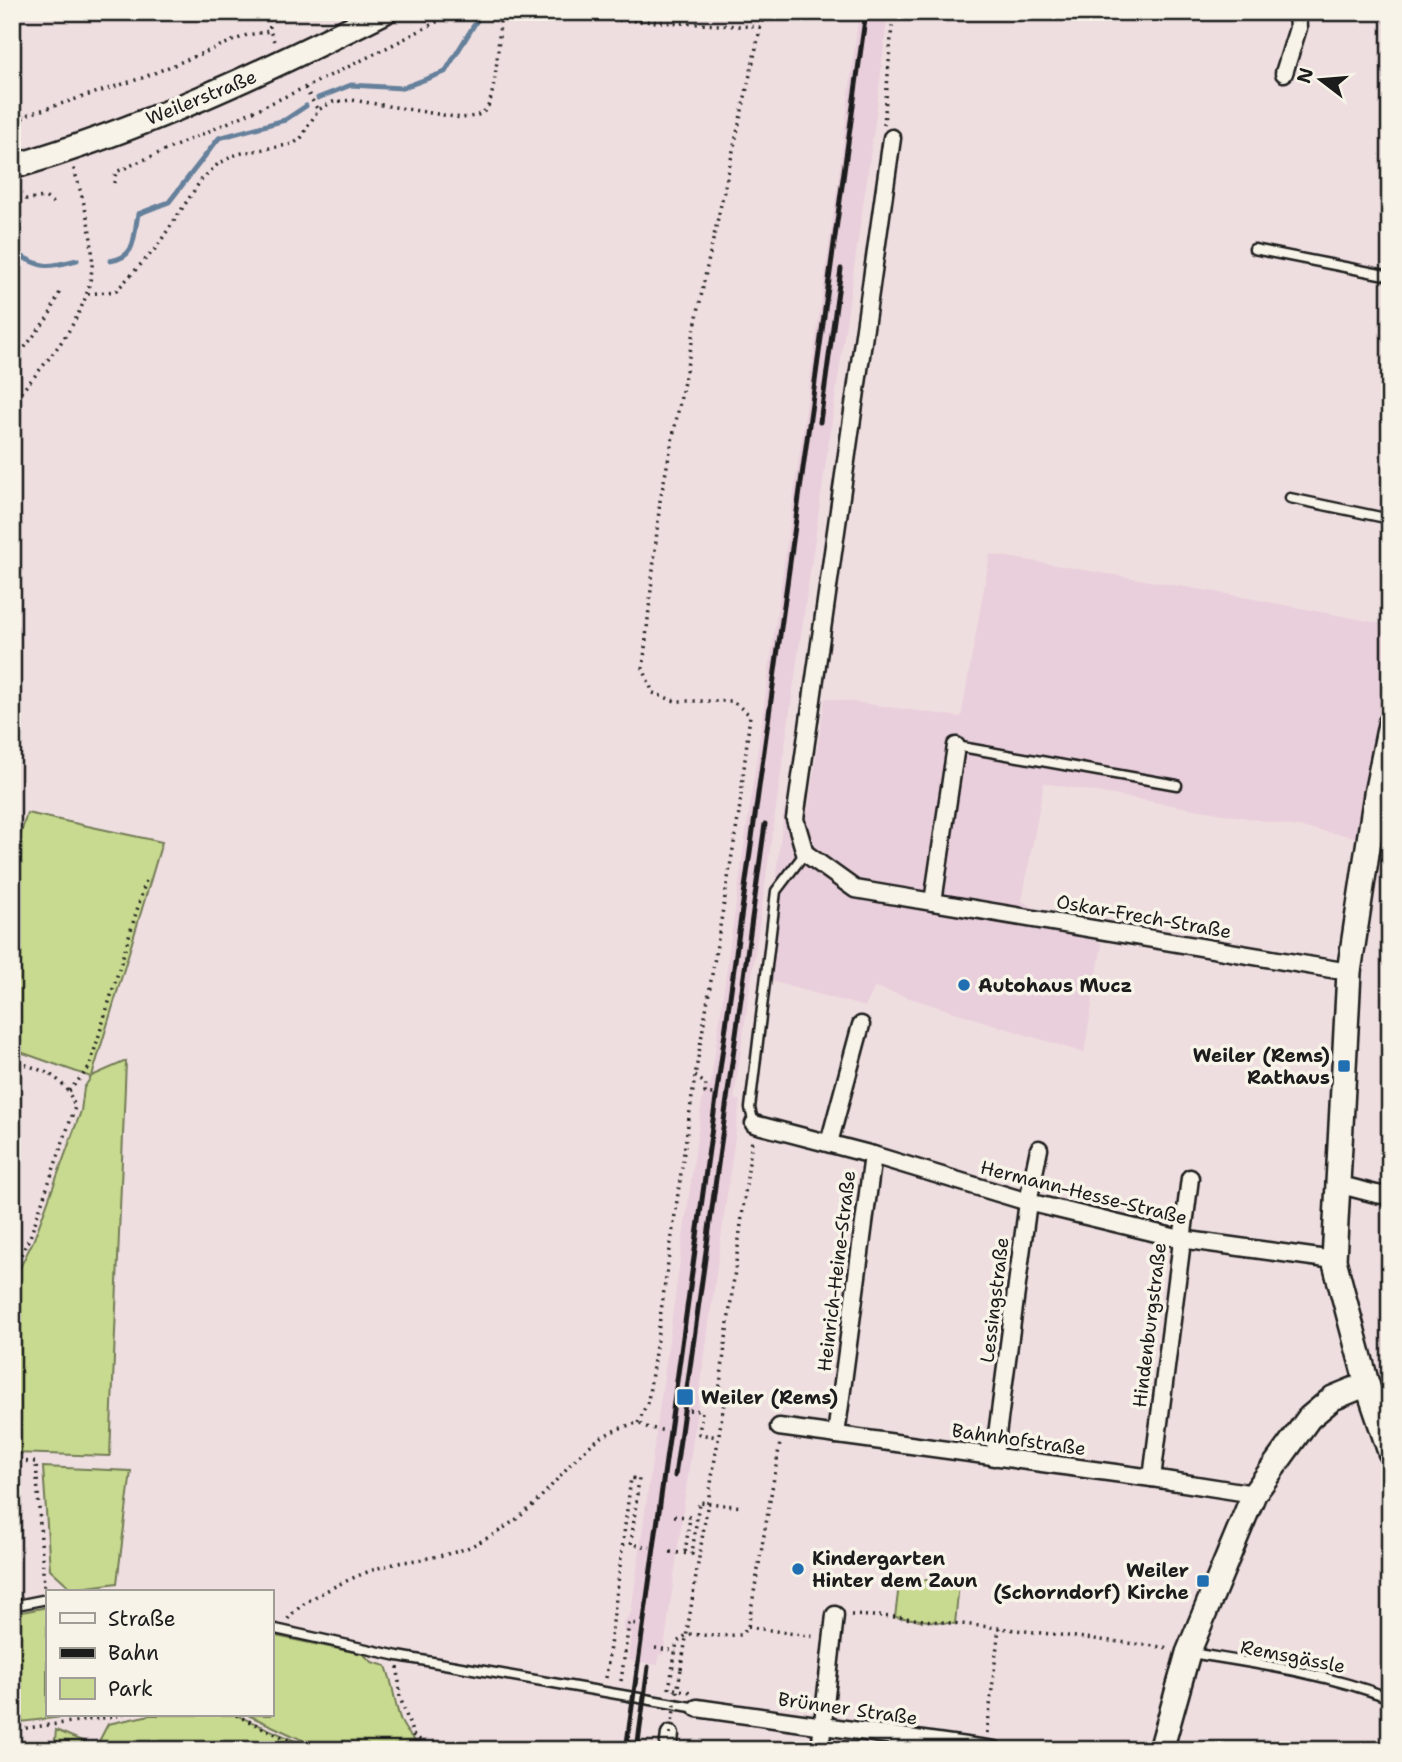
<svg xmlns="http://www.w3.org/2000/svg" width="1402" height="1762" font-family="'Shantell Sans',sans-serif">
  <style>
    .built { fill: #e9cfdb }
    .green { fill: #c8da8f; stroke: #727b56; stroke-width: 2 }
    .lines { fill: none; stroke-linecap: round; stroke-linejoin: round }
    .stream { stroke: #65809b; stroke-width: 5 }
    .lane-casing { stroke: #1c1c1c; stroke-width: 13 }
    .street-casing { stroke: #1c1c1c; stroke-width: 21 }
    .secondary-casing { stroke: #1c1c1c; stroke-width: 28 }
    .path { stroke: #1c1c1c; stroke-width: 3.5; stroke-dasharray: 2 5; stroke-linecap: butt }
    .lane { stroke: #f7f3e8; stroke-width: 8 }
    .street { stroke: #f7f3e8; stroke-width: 16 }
    .secondary { stroke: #f7f3e8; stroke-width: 23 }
    .rail { stroke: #1c1c1c; stroke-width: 5 }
    .path-bridge { stroke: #1c1c1c; stroke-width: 3.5; stroke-dasharray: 2 5; stroke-linecap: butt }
    .poi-dot { fill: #1f6fb2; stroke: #f7f3e8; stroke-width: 2.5 }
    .labels { text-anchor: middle; stroke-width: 7; stroke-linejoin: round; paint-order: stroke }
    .street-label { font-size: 19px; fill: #1c1c1c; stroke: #f7f3e8 }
    .poi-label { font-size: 19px; font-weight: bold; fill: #1c1c1c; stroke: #f7f3e8; text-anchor: start }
  </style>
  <rect width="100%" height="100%" fill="#efdee0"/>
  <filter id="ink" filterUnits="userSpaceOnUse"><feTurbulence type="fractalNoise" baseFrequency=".0143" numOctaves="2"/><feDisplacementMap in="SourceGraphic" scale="14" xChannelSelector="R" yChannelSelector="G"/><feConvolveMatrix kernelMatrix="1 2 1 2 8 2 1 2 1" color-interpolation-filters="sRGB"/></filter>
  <g filter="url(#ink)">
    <!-- built -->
    <g class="built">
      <path d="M 859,12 L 888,12 L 876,116 L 734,1099 L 740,1101 L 664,1649 L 663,1655 L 659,1654 L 658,1665 L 629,1660 L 632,1633 L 623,1632 L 624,1622 L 631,1613 L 704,1087 L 710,1087 L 838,182 Z"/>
      <path d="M 990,554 L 1227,594 L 1390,625 L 1390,785 L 1366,782 L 1356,837 L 1044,783 L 1022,901 L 1102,944 L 1084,1053 L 875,987 L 865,1007 L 763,979 L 784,809 L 808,811 L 825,698 L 961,717 Z"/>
    </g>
    <!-- green -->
    <g class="green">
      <path d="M 27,813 L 162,842 L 92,1076 L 126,1061 L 110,1456 L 12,1453 L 12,1284 L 34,1239 L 81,1111 L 84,1088 L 91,1077 L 12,1049 L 12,863 Z"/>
      <path d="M 43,1467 L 131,1471 L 117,1583 L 72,1589 L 50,1569 Z"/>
      <path d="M 900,1577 L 959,1584 L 955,1624 L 895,1617 Z"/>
      <path d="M 47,1607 L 47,1715 L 80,1715 L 12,1723 L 12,1614 Z"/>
      <path d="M 271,1635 L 363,1654 L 372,1662 L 386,1666 C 400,1702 390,1724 426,1750 L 324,1750 L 248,1715 L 271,1715 Z"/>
      <path d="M 150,1715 L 236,1715 L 316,1750 L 54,1750 L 56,1730 L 96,1747 L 108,1724 Z"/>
    </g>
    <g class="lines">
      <!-- stream -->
      <g class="stream">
        <path d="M 318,98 L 351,85 L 402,88 L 445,72 L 479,17 L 487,12"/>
        <path d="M 110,261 C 137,257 133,238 138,214 L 169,202 L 219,138 L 285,120 L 306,106"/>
        <path d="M 12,263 L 21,256 C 45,270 52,266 77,260"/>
      </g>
      <!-- lane casing -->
      <g class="lane-casing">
        <g id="lane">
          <path d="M 1254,249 L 1390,276"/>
          <path d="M 1290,498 L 1390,519"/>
          <path d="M 956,746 L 1177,785"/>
          <path d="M 754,1124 L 750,1108 L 776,891 L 805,853"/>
          <path d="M 12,1606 L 47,1599"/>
          <path d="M 271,1628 L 398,1656 L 697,1708"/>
          <path d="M 1191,1653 C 1258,1664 1325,1673 1390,1698"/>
        </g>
      </g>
      <!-- street casing -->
      <g class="street-casing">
        <g id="street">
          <path d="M 1284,73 L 1298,28 L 1297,12"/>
          <path d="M 892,138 L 795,819 L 805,853 L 855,889 L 1349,972"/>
          <path d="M 933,902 L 956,746"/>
          <path d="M 754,1124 L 873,1155 L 1028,1202 L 1181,1239 L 1334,1260"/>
          <path d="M 829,1143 L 861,1025"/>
          <path d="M 1337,1184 L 1376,1194 L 1390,1196"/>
          <path d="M 779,1427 L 1152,1478 L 1254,1494"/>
          <path d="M 836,1435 L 873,1155"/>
          <path d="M 994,1457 L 1028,1202 L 1039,1149"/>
          <path d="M 1152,1478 L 1190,1178"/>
          <path d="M 697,1708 L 994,1750"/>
          <path d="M 668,1750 L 670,1734"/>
          <path d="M 820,1750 L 835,1615"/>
        </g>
      </g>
      <!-- secondary casing -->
      <g class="secondary-casing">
        <g id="secondary">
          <path d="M 12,167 C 141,130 264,72 384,12"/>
          <path d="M 1390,724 L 1376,794 L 1349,972 L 1334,1260 L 1367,1384 L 1390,1452"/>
          <path d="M 1161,1750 L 1188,1653 L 1254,1494 L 1309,1418 L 1333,1398 L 1367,1384"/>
        </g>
      </g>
      <!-- path -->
      <g class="path">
        <path d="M 269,12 L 270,31 L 275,44"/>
        <path d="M 500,14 L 760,27"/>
        <path d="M 305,88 L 318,110"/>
        <path d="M 12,113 L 26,115"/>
        <path d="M 884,125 L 893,12"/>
        <path d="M 12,128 L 26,115 L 142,78 L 247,35 L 270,31"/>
        <path d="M 114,183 L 116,172 C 230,122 345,72 455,12"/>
        <path d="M 12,203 L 18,200 L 45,197 L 56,205"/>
        <path d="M 88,294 L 116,291 L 156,248 L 201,180 L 218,164 L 237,154 L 293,144 L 301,138 L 318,110 L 333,102 L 352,100 L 461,118 C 470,117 482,116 487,108 C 496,93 500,31 500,12"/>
        <path d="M 12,364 L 49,316 L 61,290"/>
        <path d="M 12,403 C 48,359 97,311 92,250 C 90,221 81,193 73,166"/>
        <path d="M 12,1060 C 43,1071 64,1074 75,1107 L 30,1237 L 12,1272"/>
        <path d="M 695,1076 L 706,1084 L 705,1093 L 713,1094"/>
        <path d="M 69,1091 L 89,1068 L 147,877"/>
        <path d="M 689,1410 L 702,1411 L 699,1434 L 718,1437"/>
        <path d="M 638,1423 L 648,1401 L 695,1076 L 739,813 L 750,715 L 732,701 L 675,701 L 653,693 L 643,668 L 660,501 L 707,267 L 764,12"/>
        <path d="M 12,1461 L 36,1462 L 44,1587"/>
        <path d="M 674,1516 L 690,1517 L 685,1553"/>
        <path d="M 670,1552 L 692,1554 L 699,1502 L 743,1507"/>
        <path d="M 851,1615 L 895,1617 L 999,1628 L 1171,1648"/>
        <path d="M 288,1619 C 299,1600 363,1572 385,1566 C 412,1559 444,1558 469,1547 C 494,1536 520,1519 539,1499 C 573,1464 588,1434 638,1423 L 645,1427 L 666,1431"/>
        <path d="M 748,1627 L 816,1637"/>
        <path d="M 655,1648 L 676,1651"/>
        <path d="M 398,1667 L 400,1697 L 413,1735 L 434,1750"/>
        <path d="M 681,1669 L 724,1403 L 719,1392 L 752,1140"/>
        <path d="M 606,1678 L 631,1478 L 639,1479 L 631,1544 L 650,1547"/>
        <path d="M 621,1681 L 629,1623 L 639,1624"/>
        <path d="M 669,1689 L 677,1642 L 688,1634 L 714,1636 L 741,1635 L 748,1627 L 780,1443"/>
        <path d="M 674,1689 L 691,1692"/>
        <path d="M 236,1715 L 309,1750"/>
        <path d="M 12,1730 L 124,1715"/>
        <path d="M 987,1733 L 999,1628"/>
      </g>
      <!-- lane -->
      <use href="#lane" class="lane"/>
      <!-- street -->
      <use href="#street" class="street"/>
      <!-- secondary -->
      <use href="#secondary" class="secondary"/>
      <!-- rail -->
      <g class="rail">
        <path d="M 820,422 L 841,269"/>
        <path d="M 675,1476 L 765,824"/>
        <path d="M 626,1750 L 866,12"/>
        <path d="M 637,1750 L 648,1667"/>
      </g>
      <!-- path-bridge -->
      <path class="path-bridge" d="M 670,1734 L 681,1669"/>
    </g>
  </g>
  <!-- markers -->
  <g class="poi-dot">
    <circle cx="964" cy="985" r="7"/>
    <rect x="1337" y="1059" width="14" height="14" rx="3.5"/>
    <rect x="676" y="1388" width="18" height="18" rx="3.5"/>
    <circle cx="798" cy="1569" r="7"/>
    <rect x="1196" y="1574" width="14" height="14" rx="3.5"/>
  </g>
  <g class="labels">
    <!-- street labels -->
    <g class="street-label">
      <text transform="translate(201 97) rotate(-22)" y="7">Weilerstraße</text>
      <text transform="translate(1144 916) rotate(10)" y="7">Oskar-Frech-Straße</text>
      <text transform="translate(1084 1192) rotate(14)" y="7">Hermann-Hesse-Straße</text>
      <text transform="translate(836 1271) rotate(-83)" y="7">Heinrich-Heine-Straße</text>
      <text transform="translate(994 1300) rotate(-83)" y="7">Lessingstraße</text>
      <text transform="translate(1149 1325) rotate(-83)" y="7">Hindenburgstraße</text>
      <text transform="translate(1019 1439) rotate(8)" y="7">Bahnhofstraße</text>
      <text transform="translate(1293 1656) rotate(11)" y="7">Remsgässle</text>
      <text transform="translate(848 1708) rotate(8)" y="7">Brünner Straße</text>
    </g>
    <!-- poi labels -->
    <g class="poi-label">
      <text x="978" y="992">Autohaus Mucz</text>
      <text x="1330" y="1062" text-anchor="end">Weiler (Rems)<tspan x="1330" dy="22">Rathaus</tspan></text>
      <text x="701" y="1404">Weiler (Rems)</text>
      <text x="812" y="1565">Kindergarten<tspan x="812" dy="22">Hinter dem Zaun</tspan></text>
      <text x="1189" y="1577" text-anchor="end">Weiler<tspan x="1189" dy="22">(Schorndorf) Kirche</tspan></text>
    </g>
  </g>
  <!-- margin -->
  <rect width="1402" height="1762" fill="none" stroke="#f7f3e8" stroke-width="42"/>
  <rect x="21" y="21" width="1360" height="1720" fill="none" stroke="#1c1c1c" stroke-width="2.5" filter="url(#ink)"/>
  <!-- legend -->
  <rect x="46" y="1590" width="228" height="126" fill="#f7f3e8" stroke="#9f9d96" stroke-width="2"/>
  <rect x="60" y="1613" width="35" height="10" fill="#f7f3e8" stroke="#9f9d96" stroke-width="2"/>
  <text x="108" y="1626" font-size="21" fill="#1c1c1c">Straße</text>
  <rect x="60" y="1648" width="35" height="10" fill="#1c1c1c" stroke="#9f9d96" stroke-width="2"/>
  <text x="108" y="1660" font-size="21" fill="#1c1c1c">Bahn</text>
  <rect x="60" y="1678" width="35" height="21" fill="#c8da8f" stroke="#9f9d96" stroke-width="2"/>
  <text x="108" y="1696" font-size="21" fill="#1c1c1c">Park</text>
  <!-- north arrow -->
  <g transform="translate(1321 80) rotate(286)" stroke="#f7f3e8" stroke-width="5" paint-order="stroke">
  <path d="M0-5L12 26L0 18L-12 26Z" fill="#1c1c1c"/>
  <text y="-10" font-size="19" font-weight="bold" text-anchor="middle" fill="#1c1c1c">N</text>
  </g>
</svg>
